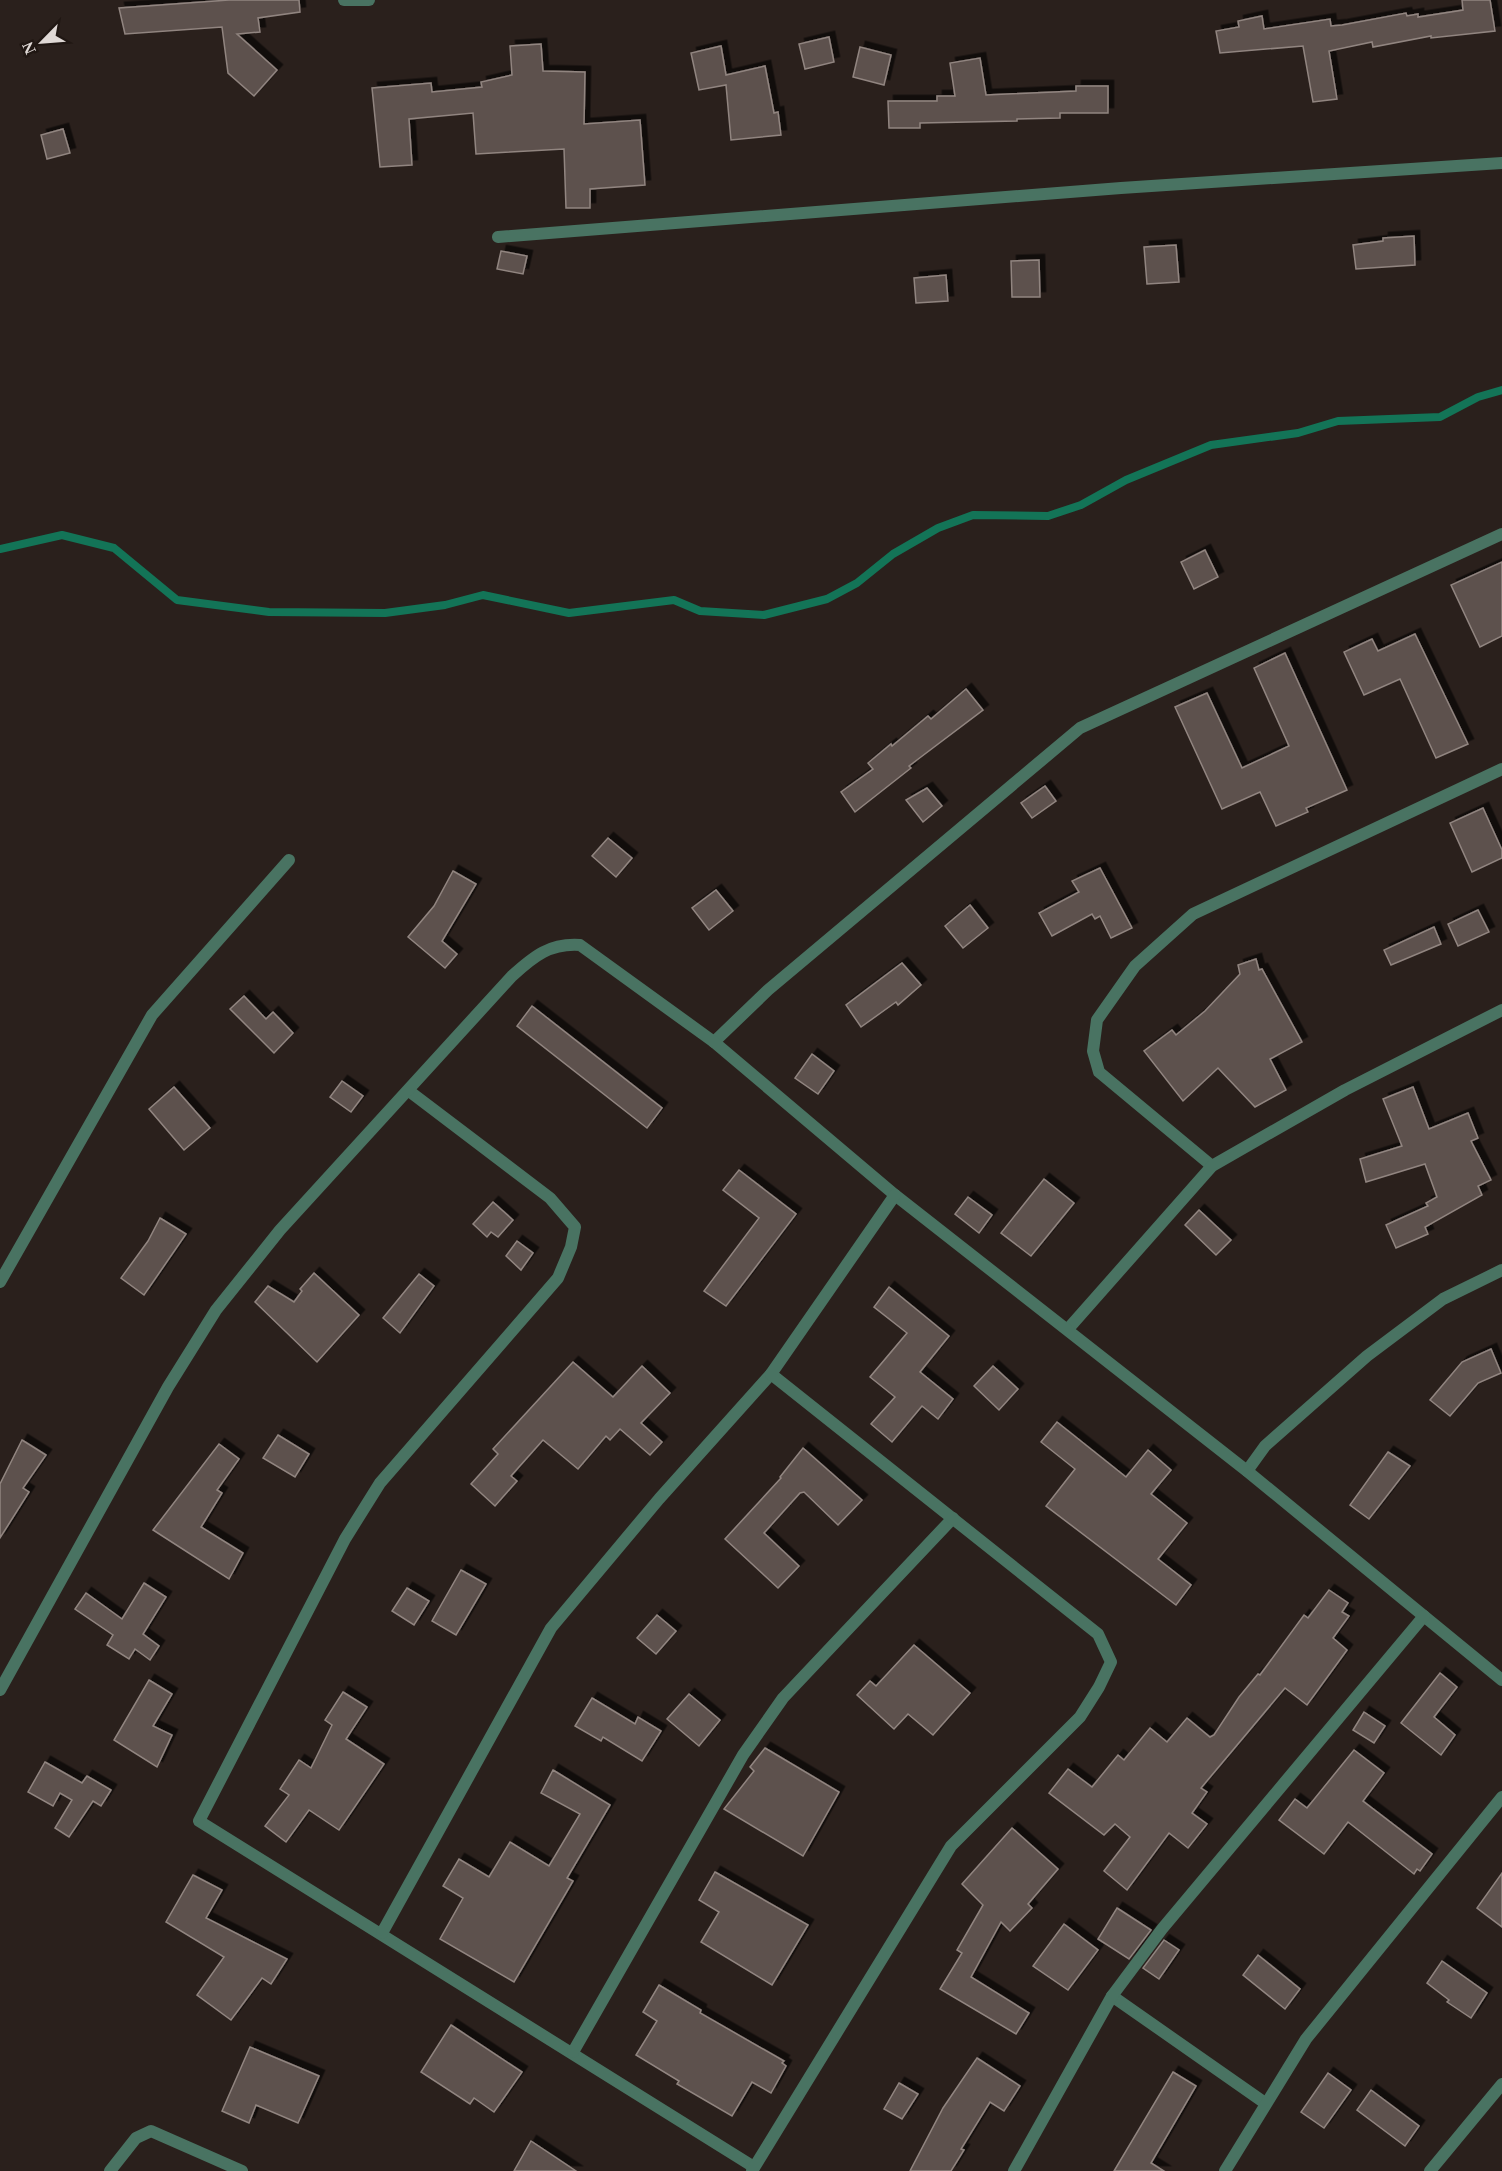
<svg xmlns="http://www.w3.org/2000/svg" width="1502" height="2171" font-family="Georgia,serif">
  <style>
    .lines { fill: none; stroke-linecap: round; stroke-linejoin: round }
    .stream { stroke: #137457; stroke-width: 8 }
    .building { fill: #5d514d; stroke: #918580; stroke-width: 1.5; filter: url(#shadow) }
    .minor { stroke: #497362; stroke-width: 12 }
  </style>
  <defs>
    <filter id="shadow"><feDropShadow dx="5.5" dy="-5.5" stdDeviation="0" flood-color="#0009"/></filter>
  </defs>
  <rect width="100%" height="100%" fill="#2a201c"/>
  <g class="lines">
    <!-- stream -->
    <path class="stream" d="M 0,549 L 62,535 L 114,548 L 177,600 L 269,612 L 385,613 L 445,605 L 483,595 L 569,613 L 674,600 L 700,611 L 764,615 L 827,599 L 857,583 L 893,554 L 938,528 L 973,515 L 1048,516 L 1081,505 L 1126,480 L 1211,445 L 1298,433 L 1338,421 L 1440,417 L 1478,397 L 1502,390"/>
  </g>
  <!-- building -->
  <g class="building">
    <path d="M 229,0 L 299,0 L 300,12 L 258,18 L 260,32 L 237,34 L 277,70 L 254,96 L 228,73 L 222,27 L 125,34 L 119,8 Z"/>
    <path d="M 1462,0 L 1490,0 L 1495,31 L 1431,38 L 1431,36 L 1373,47 L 1372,42 L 1329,51 L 1337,99 L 1313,102 L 1303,46 L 1220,53 L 1216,31 L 1239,27 L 1238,21 L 1262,16 L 1264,29 L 1330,19 L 1331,26 L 1342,25 L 1406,13 L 1407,16 L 1418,14 L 1418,17 L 1463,10 Z"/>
    <path d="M 829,37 L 834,62 L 805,69 L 799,44 Z"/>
    <path d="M 541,44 L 543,71 L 585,72 L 584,124 L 640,120 L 645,185 L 590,189 L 590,208 L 566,208 L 564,149 L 476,154 L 473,113 L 409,119 L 412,165 L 380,167 L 372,88 L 431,83 L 432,92 L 482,87 L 481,82 L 512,75 L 510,46 Z"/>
    <path d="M 721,46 L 726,75 L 765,66 L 774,113 L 778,112 L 781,135 L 731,140 L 726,85 L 699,90 L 691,53 Z"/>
    <path d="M 860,47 L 891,55 L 884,85 L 853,77 Z"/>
    <path d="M 980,58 L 986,95 L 1076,91 L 1076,86 L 1108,86 L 1108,113 L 1060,113 L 1060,118 L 1017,119 L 1017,121 L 920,123 L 920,128 L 889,128 L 888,101 L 937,101 L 937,96 L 955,96 L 950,63 Z"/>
    <path d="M 63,129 L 70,153 L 47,159 L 41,135 Z"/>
    <path d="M 1414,236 L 1415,265 L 1356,269 L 1353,245 L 1383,241 L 1383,238 Z"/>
    <path d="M 1176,245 L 1179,282 L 1147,284 L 1144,247 Z"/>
    <path d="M 501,251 L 527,256 L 523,274 L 497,269 Z"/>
    <path d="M 1039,260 L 1040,297 L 1012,297 L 1011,261 Z"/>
    <path d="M 946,275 L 948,301 L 916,303 L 914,278 Z"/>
    <path d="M 1205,550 L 1218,577 L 1194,589 L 1181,562 Z"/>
    <path d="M 1502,562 L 1502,636 L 1480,647 L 1451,585 Z"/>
    <path d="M 1415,634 L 1468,744 L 1436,758 L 1400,679 L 1364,695 L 1344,652 L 1372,639 L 1378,651 Z"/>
    <path d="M 1285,653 L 1347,790 L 1306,808 L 1308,812 L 1276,826 L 1260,792 L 1222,809 L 1175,707 L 1207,693 L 1242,768 L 1289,746 L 1254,668 Z"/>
    <path d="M 966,689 L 983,710 L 909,766 L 911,768 L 855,812 L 841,792 L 873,769 L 868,763 L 891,744 L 892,746 L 928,716 L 931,719 Z"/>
    <path d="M 1045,786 L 1056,801 L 1032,818 L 1021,803 Z"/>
    <path d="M 927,788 L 942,806 L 923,822 L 906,800 Z"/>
    <path d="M 1483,808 L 1502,850 L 1502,858 L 1472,872 L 1450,823 Z"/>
    <path d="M 608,838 L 632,858 L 616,877 L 592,856 Z"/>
    <path d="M 1100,868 L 1132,928 L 1111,938 L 1100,916 L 1095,919 L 1092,914 L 1052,936 L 1039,913 L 1079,892 L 1072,881 Z"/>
    <path d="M 453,871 L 476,884 L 442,941 L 457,954 L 445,968 L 408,937 L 434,906 Z"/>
    <path d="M 716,890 L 733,911 L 709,930 L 692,908 Z"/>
    <path d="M 970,905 L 988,928 L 963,948 L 945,926 Z"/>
    <path d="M 1478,910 L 1489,932 L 1458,946 L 1448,924 Z"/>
    <path d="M 1434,927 L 1441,944 L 1391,965 L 1384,950 Z"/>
    <path d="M 1256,959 L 1259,970 L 1262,969 L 1302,1042 L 1270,1059 L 1286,1090 L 1255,1107 L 1218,1068 L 1183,1101 L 1144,1051 L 1172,1030 L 1176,1035 L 1205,1011 L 1240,974 L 1238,965 Z"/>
    <path d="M 902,963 L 921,985 L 898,1005 L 896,1002 L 861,1027 L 846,1005 Z"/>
    <path d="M 244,996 L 266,1019 L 273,1012 L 293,1033 L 274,1053 L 230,1009 Z"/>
    <path d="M 532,1006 L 662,1108 L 647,1128 L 517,1026 Z"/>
    <path d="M 812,1054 L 834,1071 L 818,1094 L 795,1078 Z"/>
    <path d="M 342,1081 L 363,1096 L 351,1112 L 330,1097 Z"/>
    <path d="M 174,1087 L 210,1128 L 184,1150 L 149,1109 Z"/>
    <path d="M 1413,1087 L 1429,1129 L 1468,1113 L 1478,1138 L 1471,1141 L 1491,1180 L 1478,1186 L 1482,1195 L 1425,1227 L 1428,1234 L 1396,1248 L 1386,1225 L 1428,1206 L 1426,1203 L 1437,1197 L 1425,1164 L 1366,1182 L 1360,1159 L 1402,1146 L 1383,1099 Z"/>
    <path d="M 739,1170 L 796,1214 L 726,1306 L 704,1291 L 759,1218 L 723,1190 Z"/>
    <path d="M 1044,1179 L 1074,1203 L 1031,1256 L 1001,1233 Z"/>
    <path d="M 968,1197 L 992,1215 L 979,1233 L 955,1214 Z"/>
    <path d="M 493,1202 L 513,1220 L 498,1237 L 491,1232 L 487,1237 L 473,1224 Z"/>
    <path d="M 1199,1210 L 1231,1240 L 1216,1255 L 1185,1225 Z"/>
    <path d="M 160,1218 L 186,1234 L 144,1295 L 121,1278 L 148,1241 Z"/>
    <path d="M 517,1241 L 533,1253 L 521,1270 L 506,1256 Z"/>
    <path d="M 314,1273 L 359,1315 L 317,1362 L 255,1302 L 268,1286 L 294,1302 L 302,1291 L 300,1289 Z"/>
    <path d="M 419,1274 L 434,1286 L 400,1333 L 383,1318 Z"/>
    <path d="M 889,1287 L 949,1336 L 920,1372 L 953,1399 L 938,1419 L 922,1406 L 892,1442 L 871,1424 L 895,1397 L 870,1377 L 907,1333 L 874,1307 Z"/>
    <path d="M 1491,1349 L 1501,1373 L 1478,1383 L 1450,1416 L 1430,1400 L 1462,1362 Z"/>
    <path d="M 573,1362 L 613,1397 L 642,1366 L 670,1393 L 641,1423 L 662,1442 L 650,1455 L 620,1429 L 610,1440 L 606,1436 L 578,1469 L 543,1440 L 511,1476 L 517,1481 L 495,1506 L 471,1484 L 498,1454 L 493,1449 Z"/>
    <path d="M 993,1366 L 1018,1389 L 999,1410 L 974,1386 Z"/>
    <path d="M 1057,1422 L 1126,1477 L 1148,1450 L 1171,1470 L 1151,1494 L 1187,1523 L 1158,1559 L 1191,1585 L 1176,1605 L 1046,1506 L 1075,1469 L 1041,1442 Z"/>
    <path d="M 278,1435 L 309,1454 L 295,1477 L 263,1458 Z"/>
    <path d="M 22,1440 L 46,1455 L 23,1488 L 29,1492 L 0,1538 L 0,1484 Z"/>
    <path d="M 219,1444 L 239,1459 L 217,1490 L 222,1493 L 201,1527 L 243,1553 L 229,1579 L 153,1530 Z"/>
    <path d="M 803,1448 L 862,1500 L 838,1525 L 804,1492 L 800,1493 L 764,1533 L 799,1566 L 778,1588 L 725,1539 L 781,1478 L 780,1477 Z"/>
    <path d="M 1388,1452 L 1410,1466 L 1369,1519 L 1350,1505 Z"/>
    <path d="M 461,1570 L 486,1584 L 456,1635 L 432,1621 Z"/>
    <path d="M 144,1583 L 166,1597 L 143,1634 L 159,1646 L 150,1660 L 135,1649 L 129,1659 L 107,1645 L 113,1635 L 75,1609 L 86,1593 L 122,1619 Z"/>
    <path d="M 407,1588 L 429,1601 L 414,1625 L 392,1611 Z"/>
    <path d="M 1329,1590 L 1348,1603 L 1342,1612 L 1349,1616 L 1333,1638 L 1347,1650 L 1307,1705 L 1285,1688 L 1201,1788 L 1207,1792 L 1192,1813 L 1207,1824 L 1188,1848 L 1169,1833 L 1127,1890 L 1104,1871 L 1130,1837 L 1115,1824 L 1104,1835 L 1049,1793 L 1068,1769 L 1092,1787 L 1118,1755 L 1124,1760 L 1150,1728 L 1167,1742 L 1187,1718 L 1210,1737 L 1214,1735 L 1239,1697 L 1258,1674 L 1260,1675 L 1304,1615 L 1308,1618 Z"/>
    <path d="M 657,1615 L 676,1631 L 656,1654 L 637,1638 Z"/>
    <path d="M 914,1645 L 970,1693 L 933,1735 L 908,1714 L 894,1729 L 857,1695 L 870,1681 L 876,1686 Z"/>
    <path d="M 1440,1673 L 1457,1687 L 1434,1717 L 1455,1735 L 1441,1755 L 1401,1723 Z"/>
    <path d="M 149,1680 L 172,1694 L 153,1726 L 172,1735 L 157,1767 L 114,1740 Z"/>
    <path d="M 343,1692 L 367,1707 L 346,1739 L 384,1764 L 339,1830 L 309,1810 L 286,1842 L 265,1826 L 289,1795 L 280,1789 L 299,1760 L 311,1768 L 332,1725 L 325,1720 Z"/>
    <path d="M 689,1694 L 720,1720 L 699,1746 L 667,1719 Z"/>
    <path d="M 592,1698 L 635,1724 L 638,1717 L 661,1731 L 642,1761 L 603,1737 L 601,1741 L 575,1726 Z"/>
    <path d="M 1364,1712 L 1385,1726 L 1374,1743 L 1353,1730 Z"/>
    <path d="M 765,1748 L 839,1792 L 803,1856 L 724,1809 L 754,1771 L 750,1767 Z"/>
    <path d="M 1354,1750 L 1384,1773 L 1363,1801 L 1432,1854 L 1420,1871 L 1417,1869 L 1414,1874 L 1348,1822 L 1324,1854 L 1279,1820 L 1295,1799 L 1307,1808 Z"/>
    <path d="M 45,1762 L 82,1783 L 87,1776 L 111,1790 L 101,1806 L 93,1801 L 69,1837 L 55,1828 L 72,1800 L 60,1793 L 53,1806 L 28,1792 Z"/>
    <path d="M 553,1770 L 610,1805 L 567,1878 L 573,1881 L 514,1982 L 440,1939 L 463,1898 L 443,1886 L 459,1859 L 489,1877 L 510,1842 L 549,1866 L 580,1814 L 541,1793 Z"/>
    <path d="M 1012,1828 L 1058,1869 L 1028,1904 L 1032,1908 L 1010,1931 L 1001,1922 L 971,1977 L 1029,2013 L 1016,2034 L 940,1989 L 962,1953 L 957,1950 L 983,1905 L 962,1884 Z"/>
    <path d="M 715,1872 L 808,1925 L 772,1985 L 701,1942 L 719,1912 L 699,1900 Z"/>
    <path d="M 1502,1873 L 1502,1927 L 1477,1908 Z"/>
    <path d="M 193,1875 L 222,1890 L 206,1918 L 287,1959 L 271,1984 L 262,1978 L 231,2020 L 197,1995 L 224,1957 L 166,1922 Z"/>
    <path d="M 1117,1908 L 1151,1930 L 1129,1959 L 1098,1939 Z"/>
    <path d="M 1064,1924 L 1098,1950 L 1068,1990 L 1033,1966 Z"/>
    <path d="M 1164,1940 L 1179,1950 L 1159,1979 L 1143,1968 Z"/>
    <path d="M 1258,1955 L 1300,1989 L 1285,2009 L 1243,1975 Z"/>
    <path d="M 1442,1961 L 1487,1993 L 1471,2018 L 1447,2002 L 1449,2000 L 1427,1983 Z"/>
    <path d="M 659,1985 L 701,2010 L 700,2013 L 784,2061 L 782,2063 L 786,2066 L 771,2093 L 752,2082 L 732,2116 L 677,2084 L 679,2081 L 636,2055 L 657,2021 L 643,2012 Z"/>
    <path d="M 451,2025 L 522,2072 L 494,2112 L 474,2098 L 470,2104 L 421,2072 Z"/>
    <path d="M 250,2047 L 319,2076 L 298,2123 L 256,2105 L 249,2123 L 222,2111 Z"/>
    <path d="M 977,2058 L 1020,2086 L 1004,2111 L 990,2102 L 961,2149 L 964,2150 L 951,2171 L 910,2171 L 943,2108 Z"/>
    <path d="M 1173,2072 L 1196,2086 L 1151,2163 L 1164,2171 L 1114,2171 Z"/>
    <path d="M 1328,2073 L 1351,2090 L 1324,2128 L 1301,2112 Z"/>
    <path d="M 899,2083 L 918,2094 L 902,2119 L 884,2109 Z"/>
    <path d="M 1371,2090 L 1419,2126 L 1405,2146 L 1357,2110 Z"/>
    <path d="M 531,2141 L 576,2171 L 514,2171 Z"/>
  </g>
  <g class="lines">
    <!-- minor -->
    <g class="minor">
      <path d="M 344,0 L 369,0"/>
      <path d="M 498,237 L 1121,188 L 1502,163"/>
      <path d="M 714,1042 L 768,990 L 1080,728 L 1502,534"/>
      <path d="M 409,1091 L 550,1198 L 575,1227 L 571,1247 L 558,1278 L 380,1483 L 345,1539 L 199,1821 L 754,2167"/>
      <path d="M 1212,1166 L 1099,1072 L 1093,1051 L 1097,1020 L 1135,966 L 1193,914 L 1502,769"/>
      <path d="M 0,1282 L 152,1015 L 289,860"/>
      <path d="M 1068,1329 L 1212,1166 L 1345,1090 L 1502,1010"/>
      <path d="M 1247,1471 L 1265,1446 L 1367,1356 L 1443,1299 L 1502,1270"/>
      <path d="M 0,1690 L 168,1387 L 216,1310 L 280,1230 L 512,976 C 534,956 550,943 580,945 L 714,1042 L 895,1195 L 1247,1471 L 1502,1680"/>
      <path d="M 382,1933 L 551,1628 L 659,1499 L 771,1374"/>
      <path d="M 1112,1996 L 1265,2103"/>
      <path d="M 573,2052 L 743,1755 L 783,1698 L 953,1518"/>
      <path d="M 110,2171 L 136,2138 L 151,2131 L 242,2171"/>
      <path d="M 752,2171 L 951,1846 L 1080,1717 L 1099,1687 L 1111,1662 L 1098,1634 L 771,1374 L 895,1195"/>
      <path d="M 1014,2171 L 1112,1996 L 1162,1929 L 1424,1616"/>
      <path d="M 1225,2171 L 1306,2039 L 1502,1797"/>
      <path d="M 1430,2171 L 1502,2084"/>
    </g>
  </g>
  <!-- north arrow -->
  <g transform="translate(42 42) rotate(245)" stroke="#201713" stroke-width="4.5" paint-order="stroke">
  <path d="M0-4.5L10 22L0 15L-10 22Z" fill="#dfd8d5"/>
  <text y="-9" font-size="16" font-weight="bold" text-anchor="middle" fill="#dfd8d5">N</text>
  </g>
</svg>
